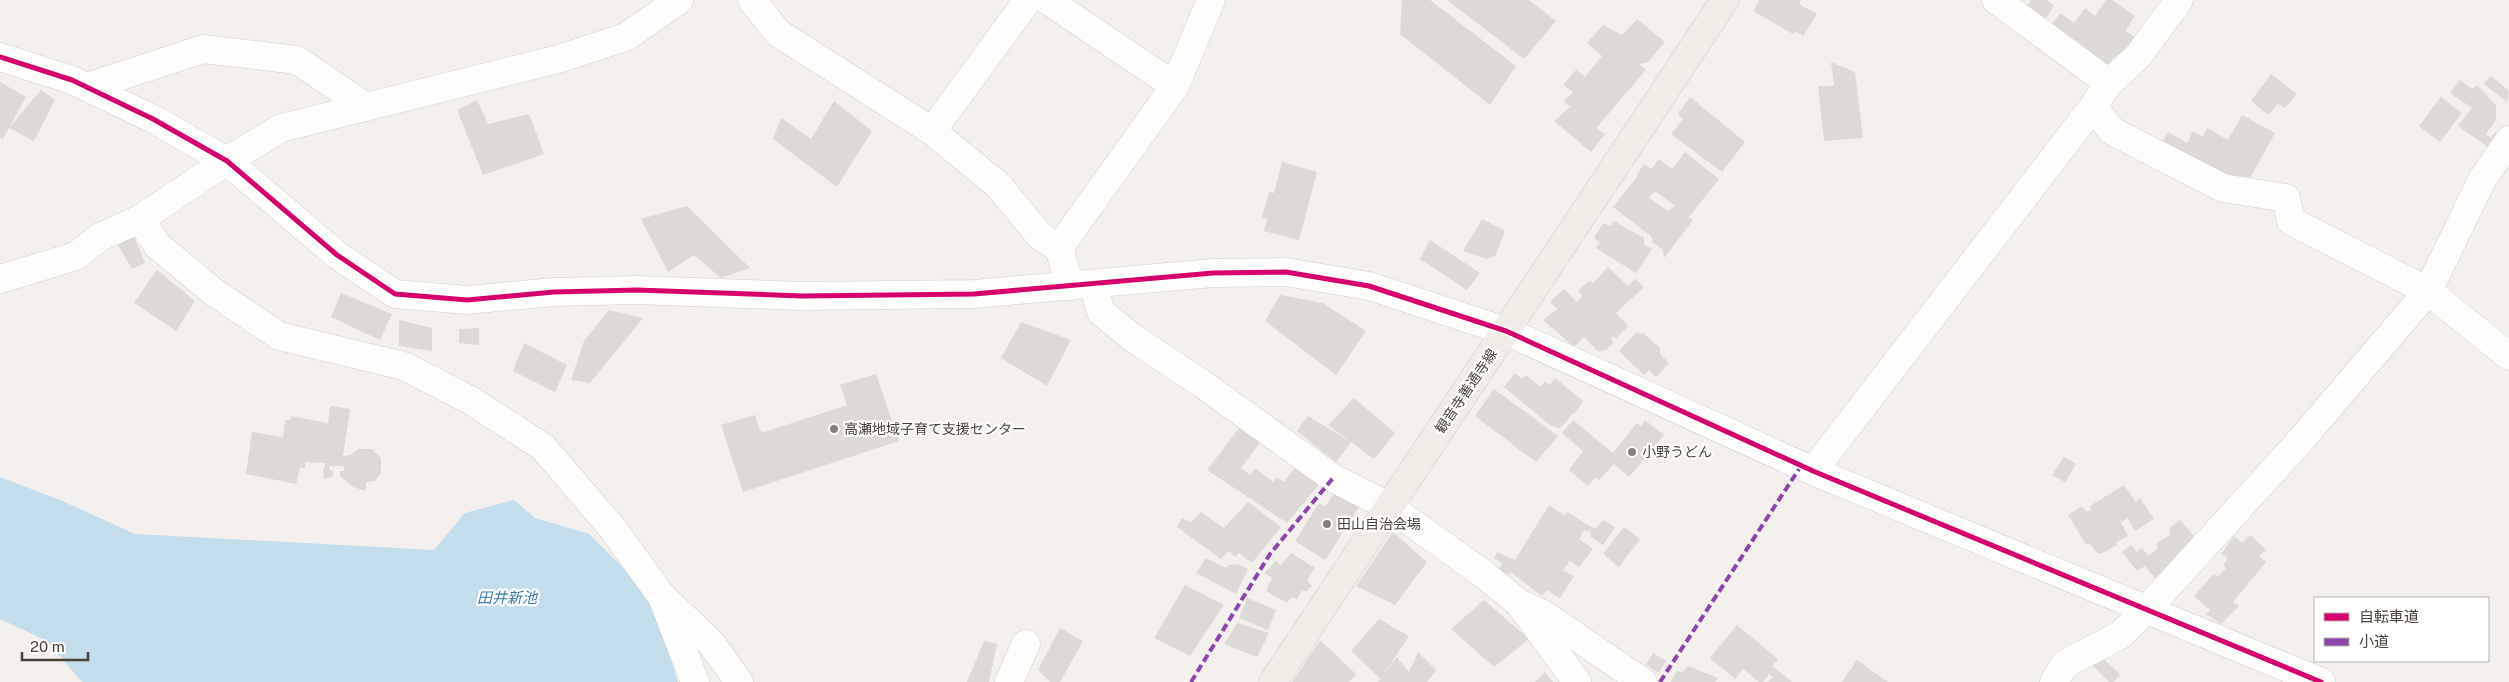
<svg xmlns="http://www.w3.org/2000/svg" width="2509" height="682" font-family="'Public Sans','Noto Sans JP',sans-serif">
  <style>
    .water { fill: #c2ddec }
    .building { fill: #ddd9d6; fill-rule: evenodd }
    .lines { fill: none; stroke-linecap: round; stroke-linejoin: round }
    .minor-casing { stroke: #d1cecb; stroke-width: 29 }
    .major-casing { stroke: #d4cbbc; stroke-width: 29 }
    .minor { stroke: #fdfdfc; stroke-width: 28 }
    .major { stroke: #f1ede6; stroke-width: 28 }
    .quiet { stroke: #8e44ad; stroke-width: 4; stroke-dasharray: 8 4; stroke-linecap: butt }
    .cycleway-casing { stroke: #fff; stroke-width: 8 }
    .cycleway { stroke: #d6006c; stroke-width: 5 }
    .poi-dot { fill: #847f78; stroke: #fff; stroke-width: 2 }
    .labels { text-anchor: middle; stroke-width: 4.5; stroke-linejoin: round; paint-order: stroke }
    .street-label { font-size: 14px; fill: #494239; stroke: #fff }
    .poi-label { font-size: 14px; fill: #494239; stroke: #fff; text-anchor: start }
    .water-label { font-size: 15px; font-style: italic; fill: #377ba6; stroke: #fff }
  </style>
  <rect width="100%" height="100%" fill="#f3f0ed"/>
  <!-- water -->
  <path class="water" d="M 0,477 L 60,500 L 135,534 L 434,550 L 465,513 L 514,500 L 535,518 L 589,534 L 649,593 L 678,682 L 82,682 L 47,641 L 0,619 Z"/>
  <!-- building -->
  <g class="building">
    <path d="M 1402,0 L 1430,0 L 1516,66 L 1490,105 L 1400,34 Z"/>
    <path d="M 1447,0 L 1529,0 L 1556,21 L 1524,59 Z"/>
    <path d="M 1759,0 L 1801,0 L 1799,4 L 1817,14 L 1803,36 L 1796,32 L 1793,34 L 1753,11 Z"/>
    <path d="M 2031,0 L 2047,0 L 2054,6 L 2043,23 L 2024,11 Z"/>
    <path d="M 2106,0 L 2112,0 L 2135,16 L 2125,31 L 2138,39 L 2120,63 L 2113,58 L 2103,73 L 2046,33 L 2060,13 L 2074,23 L 2085,8 L 2095,16 Z"/>
    <path d="M 1637,19 L 1665,42 L 1648,62 L 1639,64 L 1646,70 L 1596,128 L 1605,134 L 1591,152 L 1554,121 L 1570,107 L 1564,101 L 1573,92 L 1563,85 L 1576,70 L 1585,77 L 1602,56 L 1587,43 L 1603,25 L 1622,35 Z"/>
    <path d="M 1831,62 L 1855,72 L 1863,138 L 1824,141 L 1818,86 L 1834,86 Z"/>
    <path d="M 2271,74 L 2297,94 L 2285,108 L 2278,104 L 2268,115 L 2251,101 Z"/>
    <path d="M 2491,76 L 2509,91 L 2507,102 L 2484,84 Z"/>
    <path d="M 2460,80 L 2472,89 L 2477,85 L 2496,105 L 2496,120 L 2486,134 L 2491,138 L 2495,132 L 2500,135 L 2491,149 L 2458,126 L 2472,108 L 2450,93 Z"/>
    <path d="M 0,82 L 26,97 L 3,139 L 0,138 Z"/>
    <path d="M 41,90 L 55,100 L 34,141 L 9,128 Z"/>
    <path d="M 1690,97 L 1745,142 L 1722,172 L 1671,134 L 1683,119 L 1678,114 Z"/>
    <path d="M 2441,97 L 2462,113 L 2440,142 L 2419,126 Z"/>
    <path d="M 477,100 L 488,124 L 529,114 L 544,154 L 483,175 L 457,110 Z"/>
    <path d="M 834,101 L 872,131 L 837,187 L 773,139 L 781,118 L 811,139 Z"/>
    <path d="M 2242,115 L 2275,133 L 2245,187 L 2160,146 L 2168,132 L 2187,143 L 2193,131 L 2203,137 L 2207,128 L 2228,140 Z"/>
    <path d="M 1685,152 L 1719,179 L 1689,217 L 1693,220 L 1664,258 L 1663,250 L 1652,242 L 1652,237 L 1613,207 L 1637,177 L 1637,174 L 1644,164 L 1651,169 L 1659,159 L 1672,169 ZM 1655,191 L 1675,206 L 1668,211 L 1649,198 Z"/>
    <path d="M 1282,162 L 1317,172 L 1299,240 L 1264,231 L 1267,219 L 1262,217 L 1269,192 L 1274,193 Z"/>
    <path d="M 687,206 L 750,268 L 721,278 L 694,255 L 668,272 L 641,219 Z"/>
    <path d="M 1482,219 L 1505,231 L 1495,256 L 1486,259 L 1463,251 Z"/>
    <path d="M 1614,221 L 1644,238 L 1644,245 L 1652,249 L 1636,273 L 1596,248 L 1600,242 L 1594,238 L 1603,223 L 1610,226 Z"/>
    <path d="M 134,236 L 145,263 L 132,269 L 116,242 Z"/>
    <path d="M 1430,240 L 1480,273 L 1467,290 L 1420,259 Z"/>
    <path d="M 1608,267 L 1628,286 L 1635,279 L 1644,287 L 1616,313 L 1628,326 L 1616,338 L 1611,336 L 1613,344 L 1606,350 L 1598,351 L 1584,337 L 1574,347 L 1543,320 L 1558,309 L 1550,302 L 1564,289 L 1577,302 L 1582,296 L 1578,290 L 1589,281 L 1593,283 Z"/>
    <path d="M 157,270 L 195,301 L 176,331 L 134,303 Z"/>
    <path d="M 341,293 L 392,314 L 380,340 L 331,317 Z"/>
    <path d="M 1280,295 L 1323,303 L 1366,331 L 1336,375 L 1265,321 Z"/>
    <path d="M 609,310 L 643,318 L 590,383 L 571,380 L 584,341 Z"/>
    <path d="M 399,320 L 432,328 L 432,351 L 399,346 Z"/>
    <path d="M 1021,322 L 1071,340 L 1047,386 L 1001,358 Z"/>
    <path d="M 479,328 L 479,345 L 459,343 L 459,329 Z"/>
    <path d="M 1636,333 L 1643,333 L 1660,348 L 1660,354 L 1669,363 L 1656,377 L 1649,370 L 1644,375 L 1619,351 Z"/>
    <path d="M 524,343 L 567,365 L 555,392 L 513,371 Z"/>
    <path d="M 1515,373 L 1522,379 L 1526,375 L 1540,387 L 1545,381 L 1550,385 L 1555,378 L 1583,401 L 1575,413 L 1573,413 L 1560,429 L 1550,425 L 1504,387 Z"/>
    <path d="M 876,374 L 899,441 L 743,492 L 721,425 L 755,415 L 761,433 L 847,405 L 840,385 Z"/>
    <path d="M 1494,389 L 1558,436 L 1536,462 L 1475,416 Z"/>
    <path d="M 1354,398 L 1395,433 L 1374,459 L 1328,425 Z"/>
    <path d="M 330,406 L 350,409 L 343,456 L 351,455 L 358,449 L 372,449 L 381,458 L 381,473 L 375,481 L 366,482 L 366,491 L 353,487 L 340,476 L 340,471 L 344,471 L 344,466 L 329,466 L 329,470 L 333,471 L 333,476 L 324,479 L 323,470 L 326,463 L 305,462 L 305,468 L 300,468 L 296,484 L 246,474 L 252,432 L 283,437 L 285,420 L 291,420 L 291,416 L 328,423 Z"/>
    <path d="M 1308,416 L 1351,442 L 1336,462 L 1297,431 Z"/>
    <path d="M 1573,420 L 1613,453 L 1637,423 L 1641,426 L 1645,420 L 1664,435 L 1629,477 L 1614,464 L 1599,480 L 1596,477 L 1588,486 L 1569,470 L 1583,451 L 1562,433 Z"/>
    <path d="M 1243,423 L 1263,438 L 1241,468 L 1250,475 L 1255,468 L 1273,482 L 1276,477 L 1284,482 L 1299,463 L 1322,481 L 1287,523 L 1207,470 Z"/>
    <path d="M 2064,457 L 2076,464 L 2065,482 L 2052,475 Z"/>
    <path d="M 2124,485 L 2136,502 L 2140,498 L 2154,519 L 2135,531 L 2128,518 L 2121,522 L 2128,536 L 2116,542 L 2117,545 L 2101,554 L 2096,552 L 2090,544 L 2086,544 L 2068,515 L 2082,506 L 2086,511 L 2091,511 L 2090,506 Z"/>
    <path d="M 1337,489 L 1361,504 L 1325,560 L 1295,541 L 1319,503 L 1325,507 Z"/>
    <path d="M 1248,502 L 1281,527 L 1252,563 L 1239,553 L 1235,557 L 1229,551 L 1221,559 L 1177,527 L 1182,518 L 1191,522 L 1201,512 L 1224,528 Z"/>
    <path d="M 1549,505 L 1565,516 L 1567,512 L 1595,529 L 1603,520 L 1615,527 L 1603,545 L 1591,537 L 1591,532 L 1584,530 L 1579,539 L 1593,549 L 1579,567 L 1570,561 L 1563,570 L 1574,576 L 1560,598 L 1547,590 L 1542,596 L 1512,573 L 1507,574 L 1499,570 L 1502,563 L 1494,558 L 1497,552 L 1515,560 Z"/>
    <path d="M 2180,520 L 2200,543 L 2158,582 L 2145,566 L 2137,571 L 2122,552 L 2131,545 L 2137,552 L 2142,548 L 2148,556 L 2157,549 L 2157,543 L 2170,535 L 2170,528 Z"/>
    <path d="M 1624,527 L 1640,539 L 1619,567 L 1603,554 Z"/>
    <path d="M 1393,532 L 1427,562 L 1395,605 L 1356,586 Z"/>
    <path d="M 2250,535 L 2266,550 L 2259,556 L 2266,562 L 2233,602 L 2239,606 L 2221,624 L 2206,614 L 2210,610 L 2194,596 L 2214,574 L 2218,577 L 2226,568 L 2223,565 L 2228,558 L 2221,554 L 2234,536 L 2242,543 Z"/>
    <path d="M 1291,553 L 1315,568 L 1307,580 L 1312,586 L 1307,591 L 1302,591 L 1297,599 L 1292,597 L 1287,603 L 1266,591 L 1272,578 L 1264,573 L 1276,561 L 1281,565 Z"/>
    <path d="M 1206,558 L 1226,568 L 1229,565 L 1238,564 L 1248,569 L 1236,594 L 1196,573 Z"/>
    <path d="M 1185,585 L 1224,605 L 1190,656 L 1154,638 Z"/>
    <path d="M 1247,598 L 1276,610 L 1268,630 L 1239,618 Z"/>
    <path d="M 1484,600 L 1529,639 L 1494,667 L 1451,629 Z"/>
    <path d="M 1379,619 L 1409,636 L 1384,674 L 1397,657 L 1409,672 L 1418,652 L 1436,670 L 1427,682 L 1378,682 L 1381,679 L 1351,651 Z"/>
    <path d="M 1237,623 L 1269,633 L 1257,657 L 1224,644 Z"/>
    <path d="M 1737,625 L 1778,659 L 1772,666 L 1792,682 L 1768,682 L 1773,677 L 1769,674 L 1763,682 L 1759,682 L 1743,669 L 1735,679 L 1710,658 Z"/>
    <path d="M 1060,628 L 1083,641 L 1060,682 L 1050,682 L 1038,670 Z"/>
    <path d="M 1320,640 L 1356,674 L 1349,682 L 1292,682 Z"/>
    <path d="M 984,641 L 997,644 L 989,682 L 967,682 Z"/>
    <path d="M 1653,653 L 1666,661 L 1659,673 L 1646,665 Z"/>
    <path d="M 2101,657 L 2120,674 L 2114,682 L 2109,682 L 2092,665 Z"/>
    <path d="M 1857,660 L 1888,682 L 1842,682 Z"/>
    <path d="M 1688,666 L 1718,678 L 1715,682 L 1671,682 L 1676,671 L 1683,672 Z"/>
    <path d="M 1545,672 L 1553,682 L 1535,682 Z"/>
  </g>
  <g class="lines">
    <!-- minor casing -->
    <g class="minor-casing">
      <g id="minor">
        <path d="M 752,0 L 778,33 L 932,131 L 998,185 L 1041,237 L 1059,248 L 1070,286"/>
        <path d="M 1047,0 L 1175,86"/>
        <path d="M 1996,0 L 2109,83"/>
        <path d="M 0,57 L 72,80 L 153,119 L 227,161 L 337,255 L 395,294 L 467,300 L 554,292 L 637,290 L 802,296 L 974,294 L 1213,273 L 1286,272 L 1369,286 L 1506,331 L 1813,471 L 2321,682"/>
        <path d="M 87,87 L 203,49 L 297,60 L 366,107"/>
        <path d="M 2093,107 L 2112,131 L 2223,188 L 2286,198 L 2291,221 L 2428,291 L 2509,356"/>
        <path d="M 932,131 L 1028,0"/>
        <path d="M 140,219 L 158,246 L 215,293 L 279,336 L 404,366 L 470,400 L 543,447 L 613,529 L 660,594 L 712,644 L 739,682"/>
        <path d="M 1059,248 L 1175,86 L 1211,0"/>
        <path d="M 0,279 L 76,256 L 100,237 L 140,219 L 227,161 L 281,128 L 558,59 L 626,37 L 679,0"/>
        <path d="M 1093,284 L 1101,312 L 1133,338 L 1201,383 L 1333,478 L 1390,507 L 1482,573 L 1519,603 L 1577,682"/>
        <path d="M 1813,471 L 2093,107 L 2109,83 L 2138,56 L 2179,0"/>
        <path d="M 664,602 L 695,682"/>
        <path d="M 1523,605 L 1543,614 L 1643,682"/>
        <path d="M 1009,682 L 1026,644"/>
        <path d="M 2054,682 L 2065,664 L 2120,635 L 2147,609 L 2300,441 L 2428,291 L 2482,180 L 2509,140"/>
      </g>
    </g>
    <!-- major casing -->
    <g class="major-casing">
      <path id="major" d="M 1273,682 L 1725,0"/>
    </g>
    <!-- minor -->
    <use href="#minor" class="minor"/>
    <!-- major -->
    <use href="#major" class="major"/>
    <!-- quiet -->
    <g class="quiet">
      <path d="M 1191,682 L 1270,554 L 1333,478"/>
      <path d="M 1660,682 L 1801,466"/>
    </g>
    <!-- cycleway casing -->
    <g class="cycleway-casing">
      <path id="cycleway" d="M 0,57 L 72,80 L 153,119 L 227,161 L 337,255 L 395,294 L 467,300 L 554,292 L 637,290 L 802,296 L 974,294 L 1213,273 L 1286,272 L 1369,286 L 1506,331 L 1813,471 L 2321,682"/>
    </g>
    <!-- cycleway -->
    <use href="#cycleway" class="cycleway"/>
  </g>
  <!-- markers -->
  <g class="poi-dot">
    <circle cx="834" cy="429" r="5"/>
    <circle cx="1632" cy="452" r="5"/>
    <circle cx="1327" cy="524" r="5"/>
  </g>
  <g class="labels">
    <!-- street labels -->
    <g class="street-label">
      <text transform="translate(1466 391) rotate(-56)" y="5">観音寺善通寺線</text>
    </g>
    <!-- poi labels -->
    <g class="poi-label">
      <text x="844" y="434">高瀬地域子育て支援センター</text>
      <text x="1642" y="457">小野うどん</text>
      <text x="1337" y="529">田山自治会場</text>
    </g>
    <!-- water labels -->
    <g class="water-label">
      <text x="507" y="603">田井新池</text>
    </g>
  </g>
  <!-- legend -->
  <rect x="2314" y="597" width="175" height="65" fill="#ffffff" stroke="#b6b3b0"/>
  <rect x="2324" y="613" width="25" height="8" fill="#d6006c" stroke="#b6b3b0"/>
  <text x="2359" y="622" font-size="15" fill="#494239">自転車道</text>
  <rect x="2324" y="638" width="25" height="8" fill="#8e44ad" stroke="#b6b3b0"/>
  <text x="2359" y="647" font-size="15" fill="#494239">小道</text>
  <!-- scale -->
  <path d="M22 652v8h66v-8" fill="none" stroke="#494239" stroke-width="2.5"/>
  <text x="30" y="652" font-size="15" fill="#494239" stroke="#ffffff" stroke-width="4" paint-order="stroke">20 m</text>
</svg>
